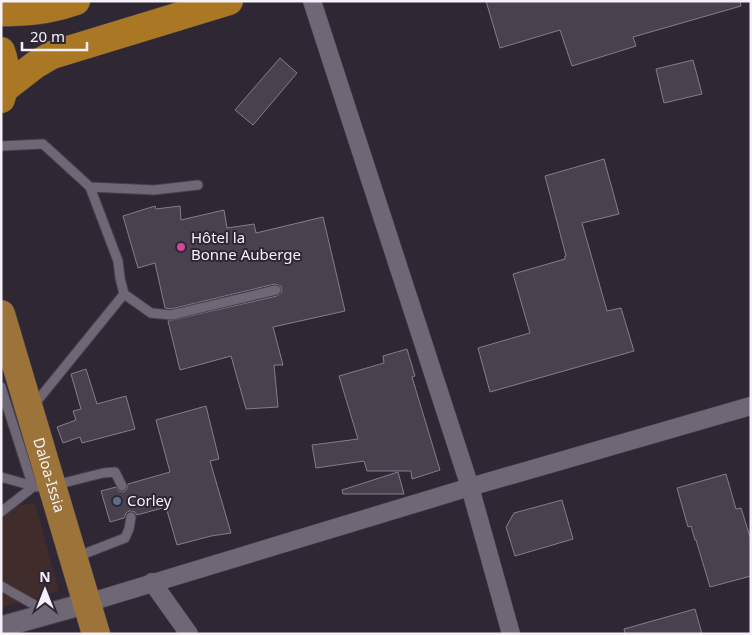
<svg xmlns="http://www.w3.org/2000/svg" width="752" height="635" font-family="'Noto Sans',sans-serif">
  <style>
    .commercial { fill: #402c2b }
    .building { fill: #4a414f; stroke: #867c8c }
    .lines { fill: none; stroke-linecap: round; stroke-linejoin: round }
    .service-casing { stroke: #48424c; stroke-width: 11 }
    .minor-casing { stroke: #48424c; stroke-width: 19 }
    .tertiary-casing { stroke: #48424c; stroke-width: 23 }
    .primary-casing { stroke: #48424c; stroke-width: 29 }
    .trunk-casing { stroke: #48424c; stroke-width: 29 }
    .service { stroke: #706776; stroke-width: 9 }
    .minor { stroke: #706776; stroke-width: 18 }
    .tertiary { stroke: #706776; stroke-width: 21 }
    .primary { stroke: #9c7439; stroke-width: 28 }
    .trunk { stroke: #aa7825; stroke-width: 28 }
    .hotel-dot { fill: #d1479c; stroke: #2f2734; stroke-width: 2 }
    .service-dot { fill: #5c6f8a; stroke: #2f2734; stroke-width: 2 }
    .labels { text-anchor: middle; stroke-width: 4; stroke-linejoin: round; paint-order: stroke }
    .poi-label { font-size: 15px; fill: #f6f1f9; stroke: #2f2734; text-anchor: start }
    .street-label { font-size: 15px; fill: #f6f1f9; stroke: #2f2734 }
  </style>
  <rect width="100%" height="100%" fill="#2f2734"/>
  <!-- commercial -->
  <path class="commercial" d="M 35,503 L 59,591 L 1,608 L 1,507 Z"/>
  <!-- building -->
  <g class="building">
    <path d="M 486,1 L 740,1 L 741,6 L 633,37 L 636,46 L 572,66 L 560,30 L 500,48 Z"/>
    <path d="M 280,58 L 297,73 L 253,125 L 235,110 Z"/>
    <path d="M 693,60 L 702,94 L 664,103 L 656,69 Z"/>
    <path d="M 604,159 L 619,214 L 582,223 L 607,311 L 621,308 L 634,351 L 490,392 L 478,348 L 530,333 L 513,274 L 565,259 L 565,256 L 566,256 L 545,176 Z"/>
    <path d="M 155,206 L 156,209 L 180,206 L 181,220 L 224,210 L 227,228 L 254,224 L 256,233 L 323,217 L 345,311 L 273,327 L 283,365 L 274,365 L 278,407 L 246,409 L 231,356 L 180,370 L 168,321 L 277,296 L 282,292 L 281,286 L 275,284 L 171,309 L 165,308 L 155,263 L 138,268 L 123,216 Z"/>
    <path d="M 407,349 L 415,376 L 412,377 L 440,470 L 412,479 L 411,471 L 367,471 L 364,461 L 316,468 L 312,445 L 358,439 L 339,376 L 384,363 L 383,356 Z"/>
    <path d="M 86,369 L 97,404 L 126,396 L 135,429 L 82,443 L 80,437 L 63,443 L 57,427 L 76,420 L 73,411 L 81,409 L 71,374 Z"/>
    <path d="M 206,406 L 219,459 L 210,461 L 231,533 L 211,536 L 177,545 L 166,507 L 137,515 L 135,512 L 129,511 L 126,513 L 124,518 L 110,522 L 101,491 L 116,487 L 119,491 L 124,492 L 127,489 L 128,484 L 170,472 L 156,420 Z"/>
    <path d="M 398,472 L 404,494 L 343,494 L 342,490 Z"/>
    <path d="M 726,474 L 736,509 L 741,508 L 751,540 L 751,576 L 710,587 L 696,540 L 695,540 L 691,526 L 688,527 L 677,488 Z"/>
    <path d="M 562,500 L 573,539 L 515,556 L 506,527 L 514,513 Z"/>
    <path d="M 695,609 L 702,634 L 625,634 L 624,629 Z"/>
  </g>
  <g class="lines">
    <!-- service casing -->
    <g class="service-casing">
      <g id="service">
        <path d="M 1,146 L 43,144 L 90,187 L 154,190 L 198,185"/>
        <path d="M 124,294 L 151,313 L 171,315 L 276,290"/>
        <path d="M 1,387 L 33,487 L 1,512"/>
        <path d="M 33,406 L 124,294 L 120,278 L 118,261 L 90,187"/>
        <path d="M 1,477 L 37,487"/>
        <path d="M 55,485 L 103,473 L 115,472 L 122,486"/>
        <path d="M 76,557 L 125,538 L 129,529 L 131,517"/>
        <path d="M 1,586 L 47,612"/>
      </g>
    </g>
    <!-- minor casing -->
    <g class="minor-casing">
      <g id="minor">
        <path d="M 312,1 L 470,487 L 511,634"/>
        <path d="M 152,582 L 189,634"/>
        <path d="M 87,603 L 470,487 L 751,406"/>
      </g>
    </g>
    <!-- tertiary casing -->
    <g class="tertiary-casing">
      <path id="tertiary" d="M 1,627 L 87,603"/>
    </g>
    <!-- primary casing -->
    <g class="primary-casing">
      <g id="primary">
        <path id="s1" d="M 1,314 L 96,634"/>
      </g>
    </g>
    <!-- trunk casing -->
    <g class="trunk-casing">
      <g id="trunk">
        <path d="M 1,12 C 28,13 51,10 76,1"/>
        <path d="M 1,51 C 7,67 6,83 1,99"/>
        <path d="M 4,89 L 35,65 L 52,55 L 229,1"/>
      </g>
    </g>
    <!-- service -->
    <use href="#service" class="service"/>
    <!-- minor -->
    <use href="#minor" class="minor"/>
    <!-- tertiary -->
    <use href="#tertiary" class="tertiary"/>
    <!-- primary -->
    <use href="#primary" class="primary"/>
    <!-- trunk -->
    <use href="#trunk" class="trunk"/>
  </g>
  <!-- markers -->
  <circle class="hotel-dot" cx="181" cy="247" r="5"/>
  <circle class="service-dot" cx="117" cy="501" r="5"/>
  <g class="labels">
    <!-- poi labels -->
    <g class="poi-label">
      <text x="191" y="243">Hôtel la<tspan x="191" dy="17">Bonne Auberge</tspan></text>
      <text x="127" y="506">Corley</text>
    </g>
    <!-- street labels -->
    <g class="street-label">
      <text dy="5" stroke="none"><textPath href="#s1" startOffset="168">Daloa-Issia</textPath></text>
    </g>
  </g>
  <!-- border -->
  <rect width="752" height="635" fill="none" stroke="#f6f1f9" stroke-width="5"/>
  <!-- north arrow -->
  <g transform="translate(45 590)" stroke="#2f2734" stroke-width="4" paint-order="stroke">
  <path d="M0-4L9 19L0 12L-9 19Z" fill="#f6f1f9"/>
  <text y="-8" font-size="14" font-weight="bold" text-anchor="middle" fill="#f6f1f9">N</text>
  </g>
  <!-- scale -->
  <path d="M22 42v8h65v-8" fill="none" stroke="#f6f1f9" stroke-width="2.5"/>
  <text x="30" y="42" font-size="15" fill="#f6f1f9" stroke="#2f2734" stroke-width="4" paint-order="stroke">20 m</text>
</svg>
